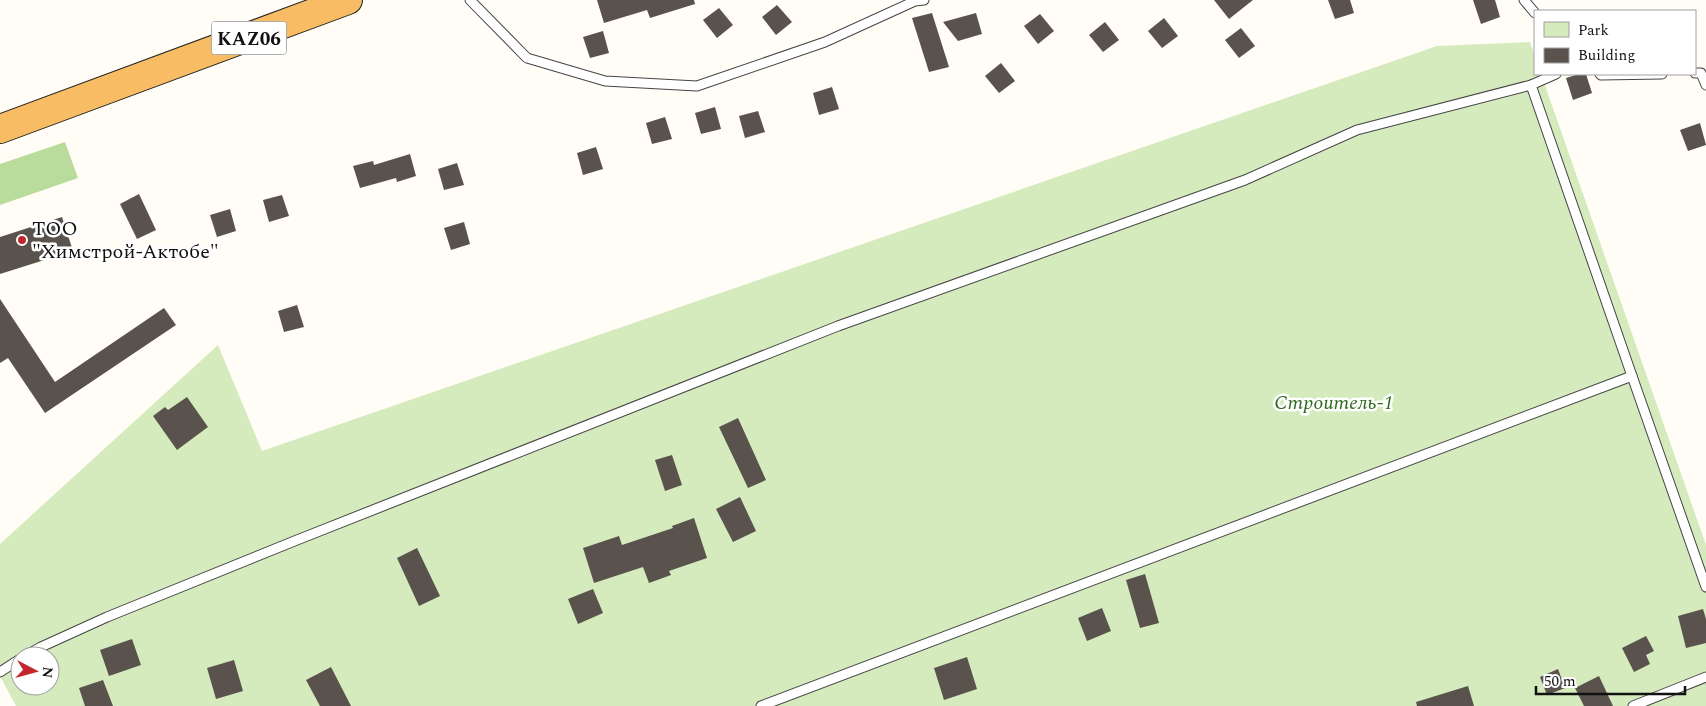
<svg xmlns="http://www.w3.org/2000/svg" width="1706" height="706" font-family="Spectral,serif">
  <style>
    .green { fill: #d5ebbd; fill-rule: evenodd }
    .forest { fill: #b9dc9c }
    .building { fill: #5a524d }
    .lines { fill: none; stroke-linecap: round; stroke-linejoin: round }
    .service-casing { stroke: #444; stroke-width: 11 }
    .trunk-casing { stroke: #222; stroke-width: 30 }
    .service { stroke: #fff; stroke-width: 9 }
    .trunk { stroke: #f7bc64; stroke-width: 28 }
    .poi-dot { fill: #c4262e; stroke: #fff; stroke-width: 2 }
    .labels { text-anchor: middle; stroke-width: 5; stroke-linejoin: round; paint-order: stroke }
    .shield { fill: #fff; stroke: #585858; stroke-width: 1 }
    .shield-label { font-size: 19px; font-weight: bold; fill: #111 }
    .poi-label { font-size: 20px; fill: #111; stroke: #fff; text-anchor: start }
    .park-label { font-size: 20px; font-style: italic; fill: #2f6b1f; stroke: #fff }
  </style>
  <rect width="100%" height="100%" fill="#fffdf5"/>
  <!-- green -->
  <path class="green" d="M 1530,42 L 1535,57 L 1535,74 L 1541,74 L 1706,545 L 1706,706 L 16,706 L 0,676 L 0,544 L 218,345 L 262,451 L 1437,46 ZM 20,656 L 50,656 L 50,686 L 20,686 Z"/>
  <!-- forest -->
  <path class="forest" d="M 65,142 L 78,178 L 0,205 L 0,164 Z"/>
  <!-- building -->
  <g class="building">
    <path d="M 597,0 L 694,0 L 695,4 L 650,18 L 647,10 L 604,23 Z"/>
    <path d="M 1214,0 L 1253,0 L 1229,19 Z"/>
    <path d="M 1328,0 L 1350,0 L 1354,13 L 1335,19 Z"/>
    <path d="M 1473,0 L 1495,0 L 1500,17 L 1481,24 Z"/>
    <path d="M 777,5 L 792,22 L 776,35 L 762,17 Z"/>
    <path d="M 719,8 L 733,25 L 717,38 L 703,20 Z"/>
    <path d="M 932,13 L 949,67 L 929,72 L 912,18 Z"/>
    <path d="M 976,13 L 982,34 L 958,41 L 943,22 Z"/>
    <path d="M 1040,14 L 1054,31 L 1038,44 L 1024,26 Z"/>
    <path d="M 1164,18 L 1178,36 L 1162,48 L 1148,31 Z"/>
    <path d="M 1105,22 L 1119,40 L 1103,52 L 1089,35 Z"/>
    <path d="M 1241,28 L 1255,46 L 1239,58 L 1225,40 Z"/>
    <path d="M 603,31 L 609,53 L 590,58 L 583,37 Z"/>
    <path d="M 1001,63 L 1015,81 L 999,93 L 985,76 Z"/>
    <path d="M 1579,74 L 1586,74 L 1592,93 L 1573,100 L 1566,78 Z"/>
    <path d="M 832,87 L 839,109 L 819,115 L 813,93 Z"/>
    <path d="M 715,107 L 721,129 L 701,134 L 695,113 Z"/>
    <path d="M 758,111 L 765,132 L 745,138 L 739,116 Z"/>
    <path d="M 665,117 L 672,139 L 652,144 L 646,123 Z"/>
    <path d="M 1700,123 L 1706,145 L 1688,151 L 1680,130 Z"/>
    <path d="M 596,147 L 603,169 L 583,175 L 577,153 Z"/>
    <path d="M 410,154 L 416,176 L 397,182 L 396,178 L 360,188 L 353,166 L 373,161 L 374,165 Z"/>
    <path d="M 457,163 L 464,185 L 444,190 L 438,169 Z"/>
    <path d="M 139,194 L 156,230 L 137,239 L 120,204 Z"/>
    <path d="M 282,195 L 289,216 L 269,222 L 263,200 Z"/>
    <path d="M 230,209 L 236,231 L 217,237 L 210,215 Z"/>
    <path d="M 62,217 L 73,251 L 0,274 L 0,237 Z"/>
    <path d="M 464,222 L 470,244 L 451,250 L 444,228 Z"/>
    <path d="M 0,299 L 55,382 L 164,308 L 176,325 L 45,413 L 8,358 L 0,363 Z"/>
    <path d="M 297,305 L 304,327 L 284,332 L 278,311 Z"/>
    <path d="M 187,397 L 208,427 L 177,450 L 153,416 L 165,407 L 168,410 Z"/>
    <path d="M 738,418 L 766,480 L 748,488 L 719,427 Z"/>
    <path d="M 672,455 L 682,485 L 665,491 L 655,460 Z"/>
    <path d="M 740,497 L 756,531 L 733,542 L 716,509 Z"/>
    <path d="M 694,518 L 707,558 L 669,571 L 671,575 L 649,583 L 643,567 L 594,583 L 583,548 L 619,536 L 622,545 L 673,528 L 672,526 Z"/>
    <path d="M 417,548 L 440,596 L 419,606 L 397,558 Z"/>
    <path d="M 1145,574 L 1159,623 L 1140,628 L 1126,580 Z"/>
    <path d="M 593,589 L 603,613 L 578,624 L 568,599 Z"/>
    <path d="M 1102,608 L 1111,631 L 1087,641 L 1078,618 Z"/>
    <path d="M 1703,609 L 1706,619 L 1706,643 L 1686,648 L 1678,616 Z"/>
    <path d="M 1646,636 L 1654,651 L 1646,655 L 1650,664 L 1634,672 L 1622,648 Z"/>
    <path d="M 132,639 L 141,665 L 109,676 L 100,650 Z"/>
    <path d="M 967,657 L 977,689 L 944,700 L 934,668 Z"/>
    <path d="M 234,660 L 243,691 L 216,699 L 207,668 Z"/>
    <path d="M 331,667 L 351,706 L 320,706 L 306,680 Z"/>
    <path d="M 1558,669 L 1565,688 L 1547,695 L 1540,677 Z"/>
    <path d="M 1599,676 L 1613,706 L 1584,706 L 1575,688 Z"/>
    <path d="M 103,680 L 113,706 L 85,706 L 79,688 Z"/>
    <path d="M 1468,686 L 1474,706 L 1417,706 L 1416,702 Z"/>
  </g>
  <g class="lines">
    <!-- service casing -->
    <g class="service-casing">
      <g id="service">
        <path d="M 470,0 L 527,58 L 605,81 L 697,86 L 825,42 L 915,1 L 924,0"/>
        <path d="M 1524,0 L 1535,13"/>
        <path d="M 1695,73 L 1701,73 L 1706,85"/>
        <path d="M 1556,74 L 1531,85 L 1632,376"/>
        <path d="M 1600,74 L 1601,75 L 1662,74"/>
        <path d="M 25,656 L 41,647 L 107,617 L 297,540 L 838,326 L 1245,180 L 1357,130 L 1531,85"/>
        <path d="M 0,672 L 20,659"/>
        <path d="M 761,706 L 1632,376 L 1706,587"/>
        <path d="M 1633,706 L 1706,677"/>
      </g>
    </g>
    <!-- trunk casing -->
    <g class="trunk-casing">
      <path id="trunk" d="M 0,129 L 348,0"/>
    </g>
    <!-- service -->
    <use href="#service" class="service"/>
    <!-- trunk -->
    <use href="#trunk" class="trunk"/>
  </g>
  <!-- markers -->
  <circle class="poi-dot" cx="22" cy="240" r="5"/>
  <g class="labels">
    <!-- shield labels -->
    <rect class="shield" x="211.5" y="21.5" width="75" height="33" rx="4"/>
    <g class="shield-label">
      <text x="249" y="45">KАZ06</text>
    </g>
    <!-- poi labels -->
    <g class="poi-label">
      <text x="32" y="235">ТОО<tspan x="32" dy="23">"Химстрой-Актобе"</tspan></text>
    </g>
    <!-- park labels -->
    <g class="park-label">
      <text x="1334" y="409">Строитель-1</text>
    </g>
  </g>
  <!-- legend -->
  <rect x="1534" y="10" width="162" height="65" fill="#ffffff" stroke="#a0a0a0"/>
  <rect x="1544" y="22" width="25" height="15" fill="#d5ebbd" stroke="#a0a0a0"/>
  <text x="1578" y="35" font-size="15" fill="#111111">Park</text>
  <rect x="1544" y="48" width="25" height="15" fill="#5a524d" stroke="#a0a0a0"/>
  <text x="1578" y="60" font-size="15" fill="#111111">Building</text>
  <!-- north arrow -->
  <g transform="translate(35 671) rotate(96)"><circle r="24" fill="#ffffff" stroke="#a0a0a0"/>
  <path d="M0-4L9 19L0 12L-9 19Z" fill="#c4262e"/>
  <text y="-8" font-size="14" font-weight="bold" text-anchor="middle" fill="#111111">N</text>
  </g>
  <!-- scale -->
  <path d="M1536 686v8h149v-8" fill="none" stroke="#111111" stroke-width="2.5"/>
  <text x="1544" y="686" font-size="15" fill="#111111" stroke="#ffffff" stroke-width="4" paint-order="stroke">50 m</text>
</svg>
